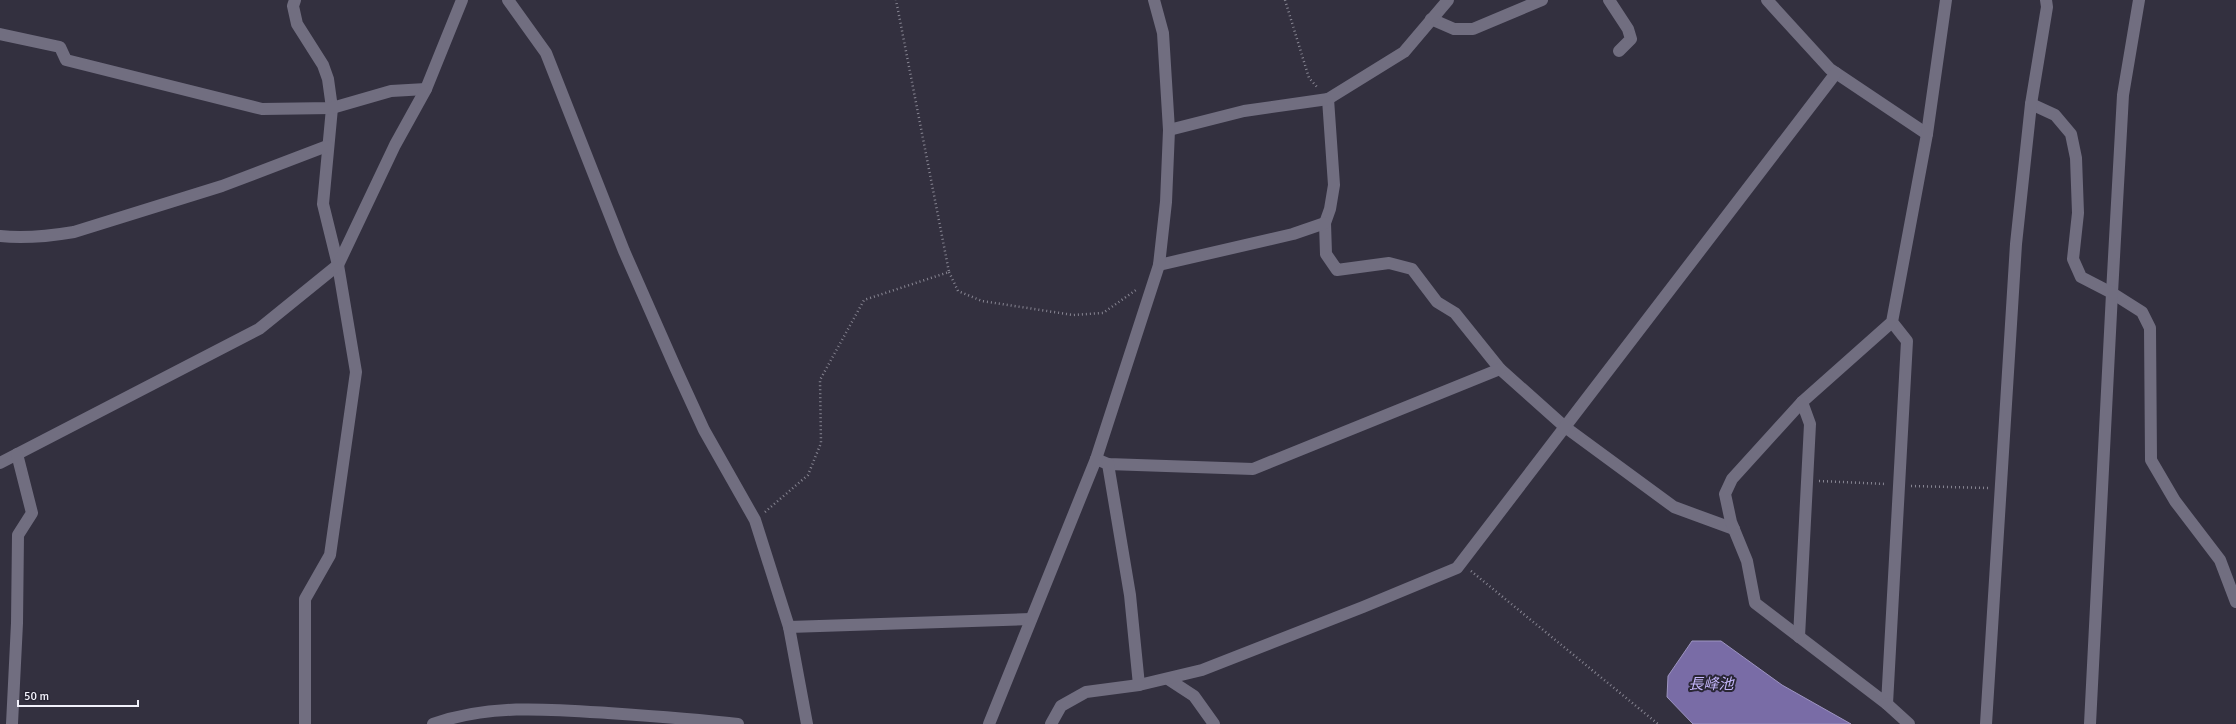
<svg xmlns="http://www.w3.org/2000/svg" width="2236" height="724" font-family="Signika,'Noto Sans JP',sans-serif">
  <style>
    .water { fill: #796ca6; stroke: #9d94c0 }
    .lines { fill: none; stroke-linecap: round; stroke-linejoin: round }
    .path { stroke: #878592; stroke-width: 2.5; stroke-dasharray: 1 3; stroke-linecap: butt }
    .minor { stroke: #716e80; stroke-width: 12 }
    .labels { text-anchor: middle; stroke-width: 4; stroke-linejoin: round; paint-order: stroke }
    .water-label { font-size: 15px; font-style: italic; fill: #c3b5f9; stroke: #292635 }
  </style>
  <rect width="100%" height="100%" fill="#33303f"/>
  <!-- water -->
  <path class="water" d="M 1692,641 L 1721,641 L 1782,685 L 1851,724 L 1693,724 L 1667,697 L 1668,676 Z"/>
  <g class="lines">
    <!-- path -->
    <g class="path">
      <path d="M 1285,0 L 1309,78 L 1317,87"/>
      <path d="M 949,272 L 958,291 L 982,301 L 1073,315 L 1103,313 L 1136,290"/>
      <path d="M 1819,481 L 1886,484"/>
      <path d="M 1911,486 L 1988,488"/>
      <path d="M 765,512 L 808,475 L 821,443 L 820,380 L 864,300 L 949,272 L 896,0"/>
      <path d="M 1471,571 L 1658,724"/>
    </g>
    <!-- minor -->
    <g class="minor">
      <path d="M 295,0 L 293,6 L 297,24 L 323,65 L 328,79 L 332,108 L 323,204 L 338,265 L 356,372 L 330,555 L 305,599 L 305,724"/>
      <path d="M 508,0 L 546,53 L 624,251 L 676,369 L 704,430 L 755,520 L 789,627 L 807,724"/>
      <path d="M 1609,0 L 1628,29 L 1631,39 L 1619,51"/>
      <path d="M 1767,0 L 1830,69 L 1927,134"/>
      <path d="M 2139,0 L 2123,95 L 2112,293 L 2142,312 L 2150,328 L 2151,460 L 2175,501 L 2220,560 L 2236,602"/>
      <path d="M 1431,19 L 1454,29 L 1473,29 L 1542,0"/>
      <path d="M 0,34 L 60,47 L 66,60 L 262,109 L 332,108 L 391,91 L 426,89"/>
      <path d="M 1328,99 L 1334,185 L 1330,209 L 1325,223 L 1326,254 L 1337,270 L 1389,263 L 1412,269 L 1437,302 L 1455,313 L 1500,369 L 1565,427 L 1674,507 L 1734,529"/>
      <path d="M 2031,104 L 2055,115 L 2071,134 L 2076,158 L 2078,213 L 2073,259 L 2081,277 L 2112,293 L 2090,724"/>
      <path d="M 1169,130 L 1244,111 L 1328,99 L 1404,52 L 1448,0"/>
      <path d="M 0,236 C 25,239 50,236 74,232 L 222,186 L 327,146"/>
      <path d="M 1159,265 L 1293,234 L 1325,223"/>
      <path d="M 1892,322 L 1907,341 L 1887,704 L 1755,603 L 1747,561 L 1731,522 L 1725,494 L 1732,479 L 1802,402 L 1892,322 L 1927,134 L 1946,0"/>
      <path d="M 1096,459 L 1108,464 L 1253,469 L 1500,369"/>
      <path d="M 0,463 L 259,329 L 338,265 L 395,145 L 426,89 L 462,0"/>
      <path d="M 1108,464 L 1130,595 L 1139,685"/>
      <path d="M 789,627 L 1031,619"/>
      <path d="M 1799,637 L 1810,424 L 1802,402"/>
      <path d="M 1168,679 L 1194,696 L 1214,724"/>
      <path d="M 1887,704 L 1909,724"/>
      <path d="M 12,724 L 17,623 L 18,535 L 32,513 L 17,454"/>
      <path d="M 433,724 C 489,704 549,709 608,713 C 652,716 695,719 738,724"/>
      <path d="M 989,724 L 1096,459 L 1159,265 L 1166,202 L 1169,130 L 1163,33 L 1154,0"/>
      <path d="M 1051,724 L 1061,706 L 1086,692 L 1139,685 L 1202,670 L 1363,607 L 1457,568 L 1836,73"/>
      <path d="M 1986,724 L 2016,244 L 2031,104 L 2047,7 L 2046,0"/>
    </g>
  </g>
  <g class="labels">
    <!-- water labels -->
    <g class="water-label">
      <text x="1711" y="689">長峰池</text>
    </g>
  </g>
  <!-- scale -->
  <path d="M18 700v6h120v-6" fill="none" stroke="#f2f1fb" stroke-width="2"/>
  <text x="24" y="700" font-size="12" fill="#f2f1fb" stroke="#292635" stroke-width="3" paint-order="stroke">50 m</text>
</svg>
